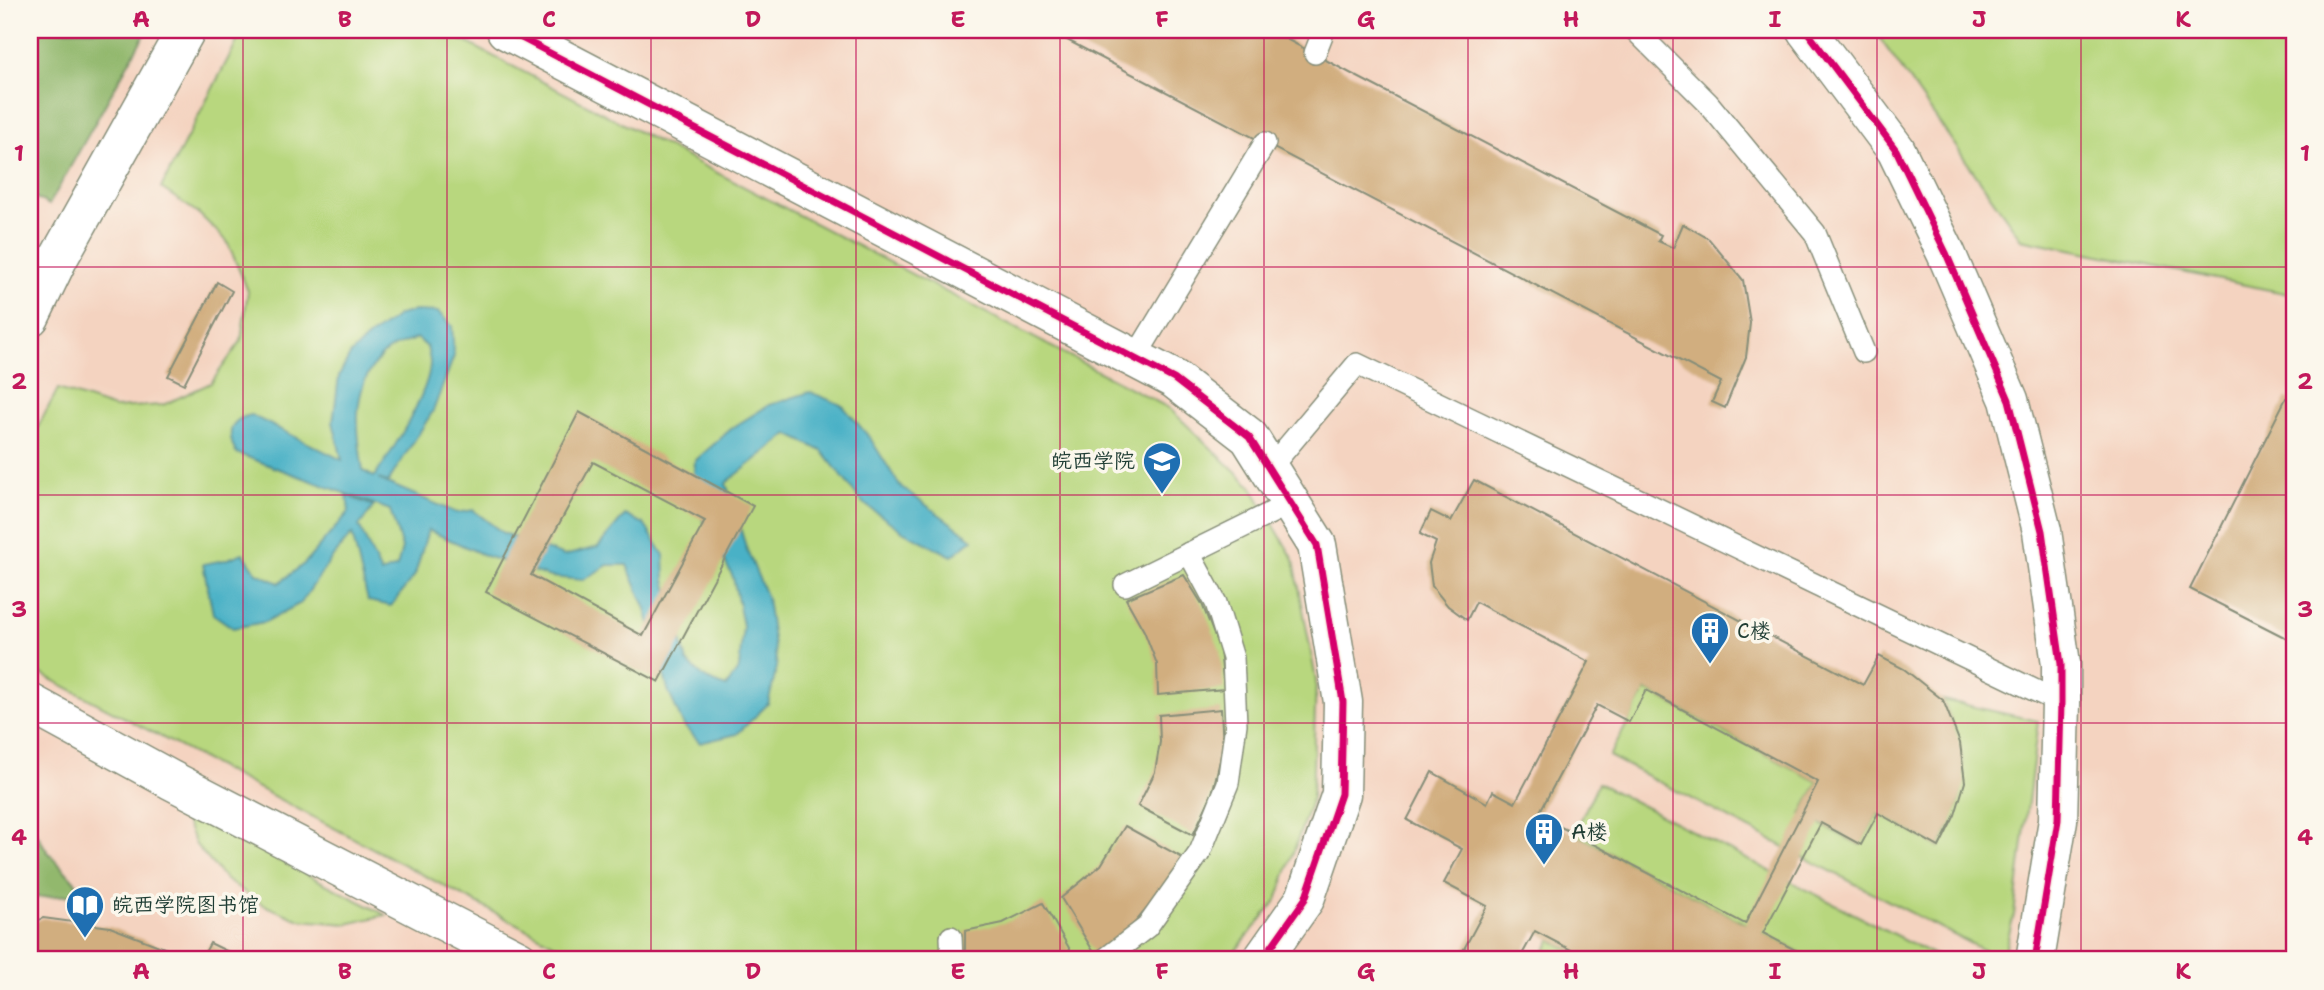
<svg xmlns="http://www.w3.org/2000/svg" width="2324" height="990" font-family="'Shantell Sans','LXGW WenKai TC',sans-serif">
  <style>
    .built { fill: #f4d3c0 }
    .green { fill: #b8d77e; stroke: #6c8a59; stroke-width: 2 }
    .forest { fill: #92b86d; stroke: #587a50; stroke-width: 2 }
    .water { fill: #48b1c6; stroke: #34777d; stroke-width: 2; fill-rule: evenodd }
    .building { fill: #d1ae7f; fill-rule: evenodd }
    .lines { fill: none; stroke-linecap: round; stroke-linejoin: round }
    .service-casing { stroke: #878e79; stroke-width: 24 }
    .minor-casing { stroke: #878e79; stroke-width: 41 }
    .service { stroke: #fff; stroke-width: 21 }
    .minor { stroke: #fff; stroke-width: 38 }
    .cycleway-casing { stroke: #fbf7ec; stroke-width: 11 }
    .cycleway { stroke: #d6006c; stroke-width: 7 }
    .grid { fill: none; stroke: #c2185b; stroke-width: 2; stroke-opacity: 0.55 }
    .labels { text-anchor: middle; stroke-width: 7; stroke-linejoin: round; paint-order: stroke }
    .poi-label { font-size: 21px; fill: #1f3d34; stroke: #fbf7ec; text-anchor: start }
    .neatline { fill: none; stroke: #c2185b; stroke-width: 2.5 }
    .grid-label { font-size: 23px; text-anchor: middle; font-weight: bold; fill: #c2185b }
  </style>
  <rect width="100%" height="100%" fill="#fbf7ec"/>
  <filter id="ink" filterUnits="userSpaceOnUse"><feTurbulence type="fractalNoise" baseFrequency=".0143" numOctaves="2"/><feDisplacementMap in="SourceGraphic" scale="14" xChannelSelector="R" yChannelSelector="G"/><feConvolveMatrix kernelMatrix="1 2 1 2 8 2 1 2 1" color-interpolation-filters="sRGB"/></filter>
  <filter id="wash" filterUnits="userSpaceOnUse"><feTurbulence type="fractalNoise" baseFrequency=".00686" numOctaves="4" result="noise"/><feDisplacementMap in="SourceGraphic" scale="28" xChannelSelector="R" yChannelSelector="G"/><feGaussianBlur stdDeviation="1.57" result="paint"/><feColorMatrix in="noise" values="0 0 0 0 0 0 0 0 0 0 0 0 0 0 0 0 0 1.4 0 .05"/><feComposite in="paint" operator="in"/></filter>
  <g filter="url(#wash)">
    <rect width="100%" height="100%" fill="#efdebe"/>
    <!-- built -->
    <rect class="built" x="30" y="30" width="2264" height="930"/>
    <!-- green -->
    <g class="green">
      <path d="M 243,30 L 443,30 L 1169,408 L 1251,486 L 1294,560 L 1316,680 L 1312,798 L 1277,900 L 1228,960 L 585,960 L 30,668 L 30,442 L 58,389 L 114,408 L 163,405 L 211,383 L 241,341 L 248,291 L 227,241 L 198,213 L 161,188 Z"/>
      <path d="M 1874,30 L 2294,30 L 2294,295 L 2021,239 Z"/>
      <path d="M 1646,690 L 1818,782 L 1801,814 L 1860,845 L 1878,813 L 1939,847 C 1972,783 1969,766 1943,700 L 2038,721 L 2014,915 L 2002,960 L 1609,756 Z"/>
      <path d="M 1598,783 L 1944,960 L 1814,960 L 1574,834 Z"/>
      <path d="M 180,809 L 386,915 L 347,924 L 300,920 L 264,905 L 226,880 L 196,845 Z"/>
      <path d="M 1551,940 L 1590,960 L 1541,960 Z"/>
    </g>
    <!-- forest -->
    <g class="forest">
      <path d="M 30,30 L 147,30 L 49,205 L 30,195 Z"/>
      <path d="M 30,822 L 47,851 L 86,894 L 30,898 Z"/>
    </g>
    <!-- water -->
    <path class="water" d="M 415,311 L 438,312 L 452,326 L 454,356 L 433,411 L 388,482 L 378,479 L 457,513 L 473,510 L 503,533 L 564,556 L 598,547 L 625,515 L 644,524 L 664,555 L 665,580 L 687,662 L 706,679 L 726,687 L 739,668 L 743,626 L 733,577 L 692,499 L 695,461 L 732,428 L 769,405 L 810,392 L 842,405 L 870,438 L 900,486 L 973,539 L 952,556 L 904,532 L 863,503 L 822,451 L 788,434 L 726,483 L 747,550 L 767,598 L 777,667 L 768,704 L 737,734 L 700,743 L 684,726 L 669,693 L 646,609 L 627,565 L 608,565 L 583,580 L 550,577 L 486,556 L 428,530 L 415,575 L 391,606 L 368,601 L 352,534 L 331,559 L 301,603 L 265,622 L 233,628 L 213,614 L 203,564 L 225,560 L 243,553 L 257,573 L 279,583 L 305,563 L 349,512 L 347,496 L 374,506 L 359,526 L 381,573 L 397,567 L 402,548 L 390,510 L 236,453 C 227,434 228,420 251,415 L 342,460 L 333,422 L 339,376 L 350,355 L 366,339 L 399,315 ZM 417,338 L 427,347 C 428,352 430,358 430,363 C 430,391 391,454 374,477 L 363,471 C 356,429 350,382 387,351 C 395,345 408,342 417,338 Z"/>
    <g id="blocks">
      <!-- building -->
      <g class="building">
        <path d="M 1048,30 L 1274,30 L 1273,32 L 1350,73 L 1661,235 L 1658,241 L 1673,248 L 1683,224 L 1709,239 L 1743,280 L 1750,323 L 1746,357 L 1725,408 L 1712,402 L 1721,382 Z"/>
        <path d="M 217,282 L 232,291 L 184,384 L 168,376 Z"/>
        <path d="M 2286,398 L 2294,402 L 2294,642 L 2190,589 Z"/>
        <path d="M 579,412 L 753,506 L 659,682 L 486,592 ZM 593,462 L 705,521 L 643,636 L 531,575 Z"/>
        <path d="M 1474,480 L 1863,685 L 1879,656 L 1904,669 L 1943,700 L 1960,743 L 1965,782 L 1955,815 L 1939,847 L 1878,813 L 1861,845 L 1821,823 L 1763,933 L 1814,960 L 1590,960 L 1535,931 L 1519,960 L 1458,960 L 1487,906 L 1444,883 L 1462,849 L 1407,820 L 1432,772 L 1487,803 L 1493,791 L 1515,803 L 1589,662 L 1476,602 L 1467,620 L 1448,606 L 1432,586 L 1429,563 L 1436,542 L 1420,534 L 1431,511 L 1451,521 ZM 1646,690 L 1818,782 L 1745,924 L 1538,815 L 1597,705 L 1629,722 Z"/>
        <path d="M 1184,575 L 1202,604 L 1220,650 L 1224,689 L 1158,695 L 1157,664 L 1144,631 L 1126,599 Z"/>
        <path d="M 1221,709 L 1223,748 L 1212,794 L 1193,835 L 1138,806 L 1155,772 L 1160,742 L 1159,715 Z"/>
        <path d="M 1125,826 L 1183,858 L 1160,893 L 1133,925 L 1095,954 L 1061,898 L 1101,865 Z"/>
        <path d="M 1043,903 L 1076,960 L 965,960 L 965,931 L 1003,923 Z"/>
        <path d="M 43,918 L 110,927 L 172,951 L 189,960 L 30,960 L 30,924 Z"/>
        <path d="M 210,943 L 245,960 L 201,960 Z"/>
      </g>
    </g>
  </g>
  <g filter="url(#ink)">
    <use href="#blocks" fill-opacity="0" stroke="#878e79" stroke-width="2"/>
    <g class="lines">
      <!-- service casing -->
      <g class="service-casing">
        <g id="service">
          <path d="M 1635,30 L 1708,103 L 1815,233 L 1864,352"/>
          <path d="M 1315,53 L 1324,30"/>
          <path d="M 1135,358 L 1265,143"/>
          <path d="M 1269,469 L 1357,364 L 2061,703"/>
          <path d="M 1125,585 L 1291,503"/>
          <path d="M 951,937 L 952,960"/>
          <path d="M 1104,960 L 1147,927 L 1200,852 L 1228,783 L 1236,724 L 1233,658 L 1216,603 L 1189,553"/>
        </g>
      </g>
      <!-- minor casing -->
      <g class="minor-casing">
        <g id="minor">
          <path d="M 506,30 L 1174,379 L 1249,437 L 1317,545 L 1343,702 L 1341,794 L 1305,899 L 1262,960"/>
          <path d="M 1806,30 L 1896,150 L 1946,253 L 2009,400 L 2042,531 L 2061,664 L 2061,703 L 2058,820 L 2035,960"/>
          <path d="M 30,317 L 58,259 L 186,30"/>
          <path d="M 30,703 L 171,780 L 519,960"/>
        </g>
      </g>
      <!-- service -->
      <use href="#service" class="service"/>
      <!-- minor -->
      <use href="#minor" class="minor"/>
      <!-- cycleway casing -->
      <g class="cycleway-casing">
        <g id="cycleway">
          <path d="M 506,30 L 1174,379 L 1249,437 L 1317,545 L 1343,702 L 1341,794 L 1305,899 L 1262,960"/>
          <path d="M 1806,30 L 1896,150 L 1946,253 L 2009,400 L 2042,531 L 2061,664 L 2061,703 L 2058,820 L 2035,960"/>
        </g>
      </g>
      <!-- cycleway -->
      <use href="#cycleway" class="cycleway"/>
    </g>
  </g>
  <!-- grid -->
  <path class="grid" d="M 243,30 L 243,960M 447,30 L 447,960M 651,30 L 651,960M 856,30 L 856,960M 1060,30 L 1060,960M 1264,30 L 1264,960M 1468,30 L 1468,960M 1673,30 L 1673,960M 1877,30 L 1877,960M 2081,30 L 2081,960M 30,267 L 2294,267M 30,495 L 2294,495M 30,723 L 2294,723"/>
  <!-- icons -->
  <defs>
    <g id="university-pin" transform="scale(2.0125)"><path d="M0 17L-7.5 6A9.5 9.5 0 1 1 7.5 6Z" fill="#1f6fb2" stroke="#fbf7ec"/><path d="M0-5L7-2L0 1L-7-2ZM-4 1L0 2.5L4 1V4Q0 6-4 4Z" fill="#fff"/></g>
    <g id="building-pin" transform="scale(2.0125)"><path d="M0 17L-7.5 6A9.5 9.5 0 1 1 7.5 6Z" fill="#1f6fb2" stroke="#fbf7ec"/><path d="M-4-6H4V6H1V3H-1V6H-4ZM-2.5-4.3h1.7v1.8h-1.7ZM.8-4.3h1.7v1.8H.8ZM-2.5-1h1.7V.8h-1.7ZM.8-1h1.7V.8H.8Z" fill="#fff"/></g>
    <g id="library-pin" transform="scale(2.0125)"><path d="M0 17L-7.5 6A9.5 9.5 0 1 1 7.5 6Z" fill="#1f6fb2" stroke="#fbf7ec"/><path d="M-6-4Q-3-5.5-.7-3.5V5Q-3 3-6 4ZM6-4Q3-5.5 .7-3.5V5Q3 3 6 4Z" fill="#fff"/></g>
  </defs>
  <g fill-rule="evenodd">
    <use href="#university-pin" x="1162" y="461"/>
    <use href="#building-pin" x="1710" y="631"/>
    <use href="#building-pin" x="1544" y="832"/>
    <use href="#library-pin" x="85" y="905"/>
  </g>
  <g class="labels">
    <!-- poi labels -->
    <g class="poi-label">
      <text x="1135" y="468" text-anchor="end">皖西学院</text>
      <text x="1737" y="638">C楼</text>
      <text x="1571" y="839">A楼</text>
      <text x="112" y="912">皖西学院图书馆</text>
    </g>
  </g>
  <!-- margin -->
  <rect width="2324" height="990" fill="none" stroke="#fbf7ec" stroke-width="77"/>
  <rect x="38" y="38" width="2248" height="913" class="neatline"/>
  <g class="grid-label">
    <text x="141" y="27">A</text>
    <text x="345" y="27">B</text>
    <text x="549" y="27">C</text>
    <text x="753" y="27">D</text>
    <text x="958" y="27">E</text>
    <text x="1162" y="27">F</text>
    <text x="1366" y="27">G</text>
    <text x="1571" y="27">H</text>
    <text x="1775" y="27">I</text>
    <text x="1979" y="27">J</text>
    <text x="2183" y="27">K</text>
    <text x="19" y="161">1</text>
    <text x="2305" y="161">1</text>
    <text x="19" y="389">2</text>
    <text x="2305" y="389">2</text>
    <text x="19" y="617">3</text>
    <text x="2305" y="617">3</text>
    <text x="19" y="845">4</text>
    <text x="2305" y="845">4</text>
    <text x="141" y="979">A</text>
    <text x="345" y="979">B</text>
    <text x="549" y="979">C</text>
    <text x="753" y="979">D</text>
    <text x="958" y="979">E</text>
    <text x="1162" y="979">F</text>
    <text x="1366" y="979">G</text>
    <text x="1571" y="979">H</text>
    <text x="1775" y="979">I</text>
    <text x="1979" y="979">J</text>
    <text x="2183" y="979">K</text>
  </g>
</svg>
